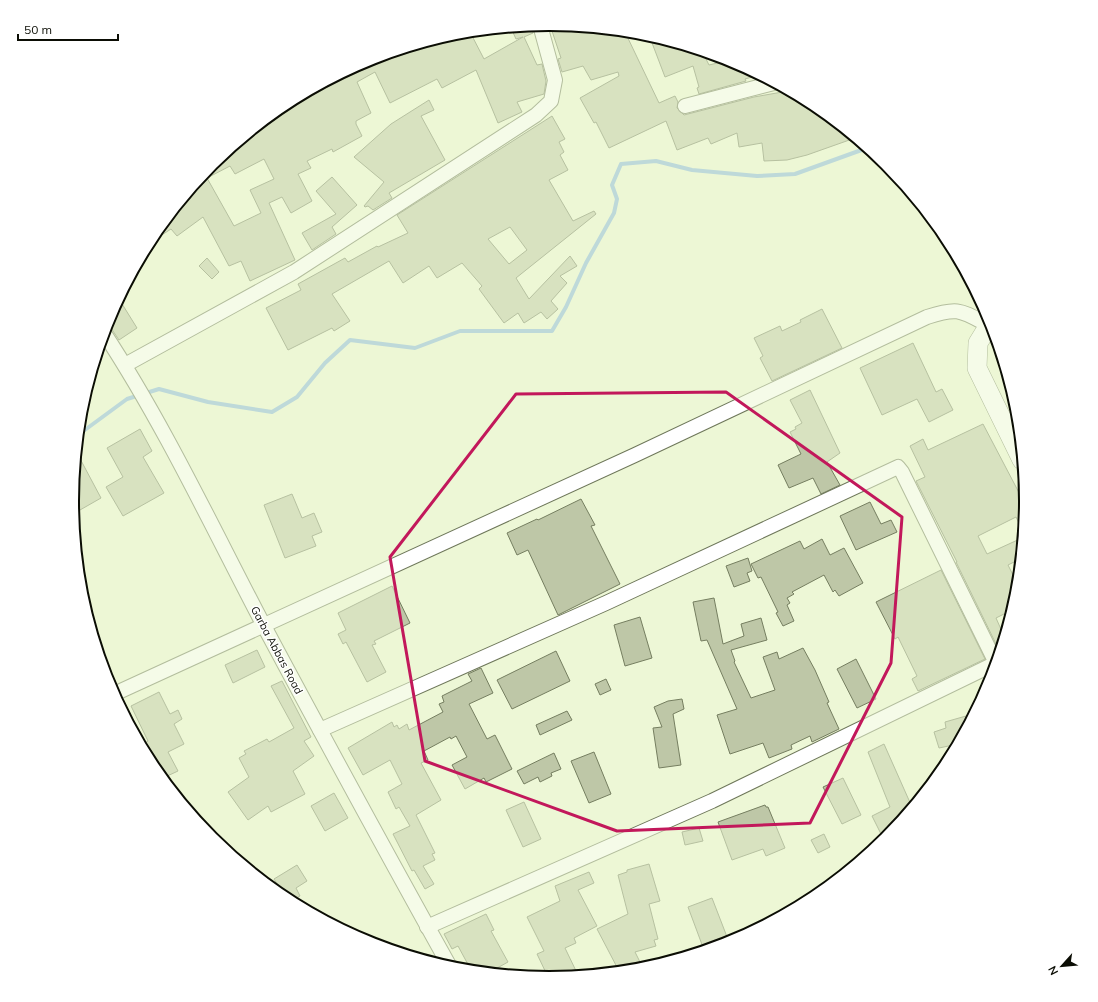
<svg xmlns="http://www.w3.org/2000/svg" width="1098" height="1002" font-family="Mulish,sans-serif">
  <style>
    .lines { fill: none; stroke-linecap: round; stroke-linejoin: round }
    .stream { stroke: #86b4dd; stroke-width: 4 }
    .building { fill: #bec7a7; stroke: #757e60; fill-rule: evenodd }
    .street-casing { stroke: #6e775a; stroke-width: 16 }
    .secondary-casing { stroke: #6e775a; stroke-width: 20 }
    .street { stroke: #fff; stroke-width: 14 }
    .secondary { stroke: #fff; stroke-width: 19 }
    .marked { fill: none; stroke: #c2185b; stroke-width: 3; stroke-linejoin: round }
    .labels { text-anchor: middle; stroke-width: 3; stroke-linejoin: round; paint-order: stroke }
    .street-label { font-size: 11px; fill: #0b0d04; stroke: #fff }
    .rim { fill: none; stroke: #0b0d04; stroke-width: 2 }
  </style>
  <rect width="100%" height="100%" fill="#edf7d6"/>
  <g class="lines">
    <!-- stream -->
    <path class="stream" d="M 78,435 L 127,399 L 159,389 L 208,402 L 272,412 L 297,397 L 325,363 L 350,340 L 415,348 L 460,331 L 552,331 L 566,307 L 586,263 L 614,213 L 617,199 L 612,185 L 621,164 L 656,161 L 692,170 L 757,176 L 795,174 L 867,148"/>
  </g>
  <!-- building -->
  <g class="building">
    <path d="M 532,26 L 533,33 L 524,37 L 537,65 L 542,64 L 546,81 L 544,94 L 517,102 L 522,112 L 498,123 L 476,70 L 442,88 L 437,79 L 390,103 L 375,72 L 357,82 L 371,113 L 356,121 L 356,124 L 362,136 L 333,152 L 332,149 L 307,161 L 311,168 L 298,174 L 312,201 L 291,213 L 282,197 L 269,203 L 295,260 L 250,281 L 241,261 L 229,266 L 203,217 L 177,236 L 171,229 L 151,242 L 150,240 L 212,164 L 284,104 L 326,84 L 367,60 L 430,41 L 431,44 L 442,38 L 443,40 L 456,33 L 470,32 L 484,59 L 523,37 L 516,39 L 511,28 ZM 264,159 L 274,179 L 250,190 L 261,213 L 234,226 L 207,178 L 230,166 L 235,174 Z"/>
    <path d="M 569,26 L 625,32 L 659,103 L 675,96 L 678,102 L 677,108 L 684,115 L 754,97 L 788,91 L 814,105 L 855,138 L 807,155 L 787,160 L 764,161 L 762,143 L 739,147 L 737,133 L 711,144 L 708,138 L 677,150 L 666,121 L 609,148 L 596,122 L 594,123 L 580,98 L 619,76 L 618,72 L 591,80 L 583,66 L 562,72 L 558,59 L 561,58 L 552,31 Z"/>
    <path d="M 649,35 L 702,51 L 709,65 L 730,60 L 759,75 L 745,79 L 746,81 L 699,94 L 697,88 L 699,87 L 693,66 L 665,77 Z"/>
    <path d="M 429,100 L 434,110 L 421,116 L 445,160 L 389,193 L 392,198 L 373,210 L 368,206 L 365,207 L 364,206 L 384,182 L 354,157 L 391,124 Z"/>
    <path d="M 552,116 L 565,139 L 559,142 L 564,152 L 560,155 L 568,170 L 549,180 L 573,221 L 594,211 L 596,214 L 516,278 L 529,299 L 570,256 L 577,266 L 560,276 L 567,283 L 551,301 L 558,309 L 547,319 L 541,312 L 524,323 L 518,313 L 504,323 L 479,289 L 482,286 L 462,263 L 437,278 L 429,266 L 403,283 L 389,261 L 332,294 L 350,321 L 334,331 L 332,328 L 288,350 L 266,308 L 301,290 L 298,284 L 345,258 L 348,262 L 377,246 L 378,247 L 408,233 L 397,215 ZM 510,227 L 527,250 L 509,264 L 488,239 Z"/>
    <path d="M 332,177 L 357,205 L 332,227 L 336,234 L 312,250 L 302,233 L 336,214 L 316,191 Z"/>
    <path d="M 207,258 L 219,272 L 212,279 L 199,266 Z"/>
    <path d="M 119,299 L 137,328 L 119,340 L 107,322 Z"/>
    <path d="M 822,309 L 842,348 L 772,381 L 760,358 L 763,356 L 754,338 L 780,326 L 782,331 L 801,322 L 800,320 Z"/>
    <path d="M 913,343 L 936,392 L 942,389 L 953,410 L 929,422 L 917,399 L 882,415 L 860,368 Z"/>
    <path d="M 810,390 L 840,453 L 827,462 L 840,485 L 821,494 L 813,478 L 789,488 L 778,465 L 801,454 L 790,432 L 796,429 L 795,427 L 802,423 L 790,400 Z"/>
    <path d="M 983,424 L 1026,506 L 1023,531 L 1016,517 L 978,536 L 987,554 L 1022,538 L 1020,559 L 1008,565 L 1018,585 L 1012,610 L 996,618 L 1004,636 L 1001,647 L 998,648 L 956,562 L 957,562 L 916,481 L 925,477 L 910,446 L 923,439 L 928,450 Z"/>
    <path d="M 140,429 L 152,451 L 143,457 L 164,493 L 123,516 L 106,487 L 123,477 L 107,448 Z"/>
    <path d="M 77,453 L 101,498 L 73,514 L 72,501 Z"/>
    <path d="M 292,494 L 302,518 L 314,513 L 322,532 L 312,536 L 316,546 L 285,558 L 264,505 Z"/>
    <path d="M 581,499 L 595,525 L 591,526 L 620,584 L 558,615 L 528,550 L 517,555 L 507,533 L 537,519 L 538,520 Z"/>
    <path d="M 870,502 L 881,524 L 891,520 L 897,532 L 856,550 L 840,516 Z"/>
    <path d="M 822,539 L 830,555 L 844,548 L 863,583 L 839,596 L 835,590 L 833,592 L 824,575 L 792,592 L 794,594 L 787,598 L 790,603 L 787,605 L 794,621 L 783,626 L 776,613 L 778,612 L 761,577 L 758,578 L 751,564 L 800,541 L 804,549 Z"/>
    <path d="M 748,558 L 752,571 L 747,573 L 750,581 L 734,587 L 726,566 Z"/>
    <path d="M 941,570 L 985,659 L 918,691 L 912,679 L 917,676 L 898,637 L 895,639 L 876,602 Z"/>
    <path d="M 392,586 L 410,623 L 374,641 L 376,644 L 372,645 L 386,672 L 367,682 L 346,642 L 343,644 L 338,634 L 346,630 L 338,613 Z"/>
    <path d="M 714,598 L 723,644 L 744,636 L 741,624 L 761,618 L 767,640 L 731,650 L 735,661 L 734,662 L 751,698 L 775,690 L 763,657 L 777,652 L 779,659 L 803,648 L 815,670 L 829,702 L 827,703 L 839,729 L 812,742 L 810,736 L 791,745 L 792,749 L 769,758 L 763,743 L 730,754 L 717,715 L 737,709 L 707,640 L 701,641 L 693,602 Z"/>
    <path d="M 640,617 L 652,658 L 625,666 L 614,625 Z"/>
    <path d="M 257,650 L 265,667 L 233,683 L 225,665 Z"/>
    <path d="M 556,651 L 570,681 L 512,709 L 497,680 Z"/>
    <path d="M 856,659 L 876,699 L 857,708 L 837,669 Z"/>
    <path d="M 481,668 L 493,693 L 469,704 L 487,739 L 495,735 L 512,769 L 486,782 L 484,778 L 465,789 L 452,765 L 467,757 L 456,736 L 451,739 L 450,737 L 424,751 L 428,760 L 421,763 L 441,800 L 416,815 L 435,853 L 432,854 L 435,860 L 423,866 L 434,884 L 425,889 L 414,870 L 412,871 L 393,834 L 410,826 L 399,807 L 396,809 L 388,792 L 402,784 L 390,760 L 363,775 L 348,748 L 392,722 L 394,727 L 397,725 L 399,729 L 407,724 L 409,730 L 443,712 L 439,704 L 444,702 L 442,696 L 472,681 L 468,674 Z"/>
    <path d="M 606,679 L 611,690 L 600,695 L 595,684 Z"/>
    <path d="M 282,681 L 311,737 L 304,741 L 314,756 L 293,771 L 305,794 L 271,812 L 268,806 L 248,820 L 228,792 L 249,777 L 239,758 L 246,754 L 244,751 L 267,739 L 269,742 L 294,728 L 271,686 Z"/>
    <path d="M 159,692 L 170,714 L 178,710 L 182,719 L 174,724 L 184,744 L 168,752 L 178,771 L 163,778 L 152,766 L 145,752 L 147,751 L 144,746 L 146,745 L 145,743 L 148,741 L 131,706 Z"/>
    <path d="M 682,699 L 684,709 L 673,714 L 681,765 L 659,768 L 653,728 L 662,727 L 654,707 L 668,701 Z"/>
    <path d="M 567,711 L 572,720 L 540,735 L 536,725 Z"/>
    <path d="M 973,714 L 958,744 L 939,748 L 934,732 L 946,728 L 945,722 Z"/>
    <path d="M 884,744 L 912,807 L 884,840 L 872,816 L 890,807 L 868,752 Z"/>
    <path d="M 594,752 L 611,794 L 589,803 L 571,761 Z"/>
    <path d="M 554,753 L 561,769 L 551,773 L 552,776 L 540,782 L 538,777 L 524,784 L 517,771 Z"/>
    <path d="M 843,778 L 861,815 L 842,824 L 823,787 Z"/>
    <path d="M 334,793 L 348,818 L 325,831 L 311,806 Z"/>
    <path d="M 524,802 L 541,839 L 523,847 L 506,810 Z"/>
    <path d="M 765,805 L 766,807 L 768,807 L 785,848 L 766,856 L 763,849 L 732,860 L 718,822 Z"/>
    <path d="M 699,828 L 703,841 L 685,845 L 682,832 Z"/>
    <path d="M 824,834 L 830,847 L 818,853 L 811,840 Z"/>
    <path d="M 649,864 L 660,901 L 649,904 L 658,939 L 654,940 L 656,946 L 635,952 L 643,968 L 619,971 L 597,929 L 628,914 L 618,875 L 627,872 L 627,870 Z"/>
    <path d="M 297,865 L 307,881 L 296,888 L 300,896 L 291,901 L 287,899 L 274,879 Z"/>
    <path d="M 589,872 L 594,883 L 578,890 L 597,926 L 574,938 L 576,943 L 565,948 L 578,975 L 557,977 L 555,974 L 548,977 L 537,954 L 544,951 L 527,917 L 560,901 L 555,886 Z"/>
    <path d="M 712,898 L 729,942 L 704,950 L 688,907 Z"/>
    <path d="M 486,914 L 494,930 L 491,931 L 508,962 L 490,972 L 471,970 L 458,946 L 452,949 L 444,934 Z"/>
  </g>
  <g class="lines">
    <!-- street casing -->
    <g class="street-casing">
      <g id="street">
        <path d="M 685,106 L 774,83"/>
        <path d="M 104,333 C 165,426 212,527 264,626 C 325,740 387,854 450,967"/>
        <path d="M 125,365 L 294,272 L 536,115 L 551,101 L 555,80 L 540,25"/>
        <path d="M 114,694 L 635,455 L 927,317 C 958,307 960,310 988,325"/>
        <path d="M 320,730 L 606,603 L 898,467 L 902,472 L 996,663"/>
        <path d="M 427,927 L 712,801 L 996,663"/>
      </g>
    </g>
    <!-- secondary casing -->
    <g class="secondary-casing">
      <path id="secondary" d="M 991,322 L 978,343 L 977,368 L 1022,460"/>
    </g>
    <!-- street -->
    <use href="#street" class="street"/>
    <!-- secondary -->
    <use href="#secondary" class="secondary"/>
  </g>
  <!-- marked area -->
  <path d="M0 0H1098V1002H0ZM 726,392 L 902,517 L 891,663 L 810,823 L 617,831 L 425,761 L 390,557 L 516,394 Z" fill="#edf7d6" fill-opacity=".55" fill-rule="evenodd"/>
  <path class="marked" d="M 726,392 L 902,517 L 891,663 L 810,823 L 617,831 L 425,761 L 390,557 L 516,394 Z"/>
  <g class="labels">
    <!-- street labels -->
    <g class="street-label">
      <text transform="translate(277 650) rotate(62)" y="4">Garba Abbas Road</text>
    </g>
  </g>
  <!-- crop -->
  <path d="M0 0H1098V1002H0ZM79 501a470 470 0 1 1 940 0a470 470 0 1 1-940 0Z" fill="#fff" fill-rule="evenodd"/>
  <path class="rim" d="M79 501a470 470 0 1 1 940 0a470 470 0 1 1-940 0Z"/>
  <!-- north arrow -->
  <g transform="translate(1062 966) rotate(243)" stroke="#ffffff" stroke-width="3" paint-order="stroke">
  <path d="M0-3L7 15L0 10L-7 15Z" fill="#0b0d04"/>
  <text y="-6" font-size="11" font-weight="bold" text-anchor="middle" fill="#0b0d04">N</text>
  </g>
  <!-- scale -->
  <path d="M18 34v6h100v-6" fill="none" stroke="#0b0d04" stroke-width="2"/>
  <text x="24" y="34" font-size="12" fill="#0b0d04" stroke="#ffffff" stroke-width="3" paint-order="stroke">50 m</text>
</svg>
